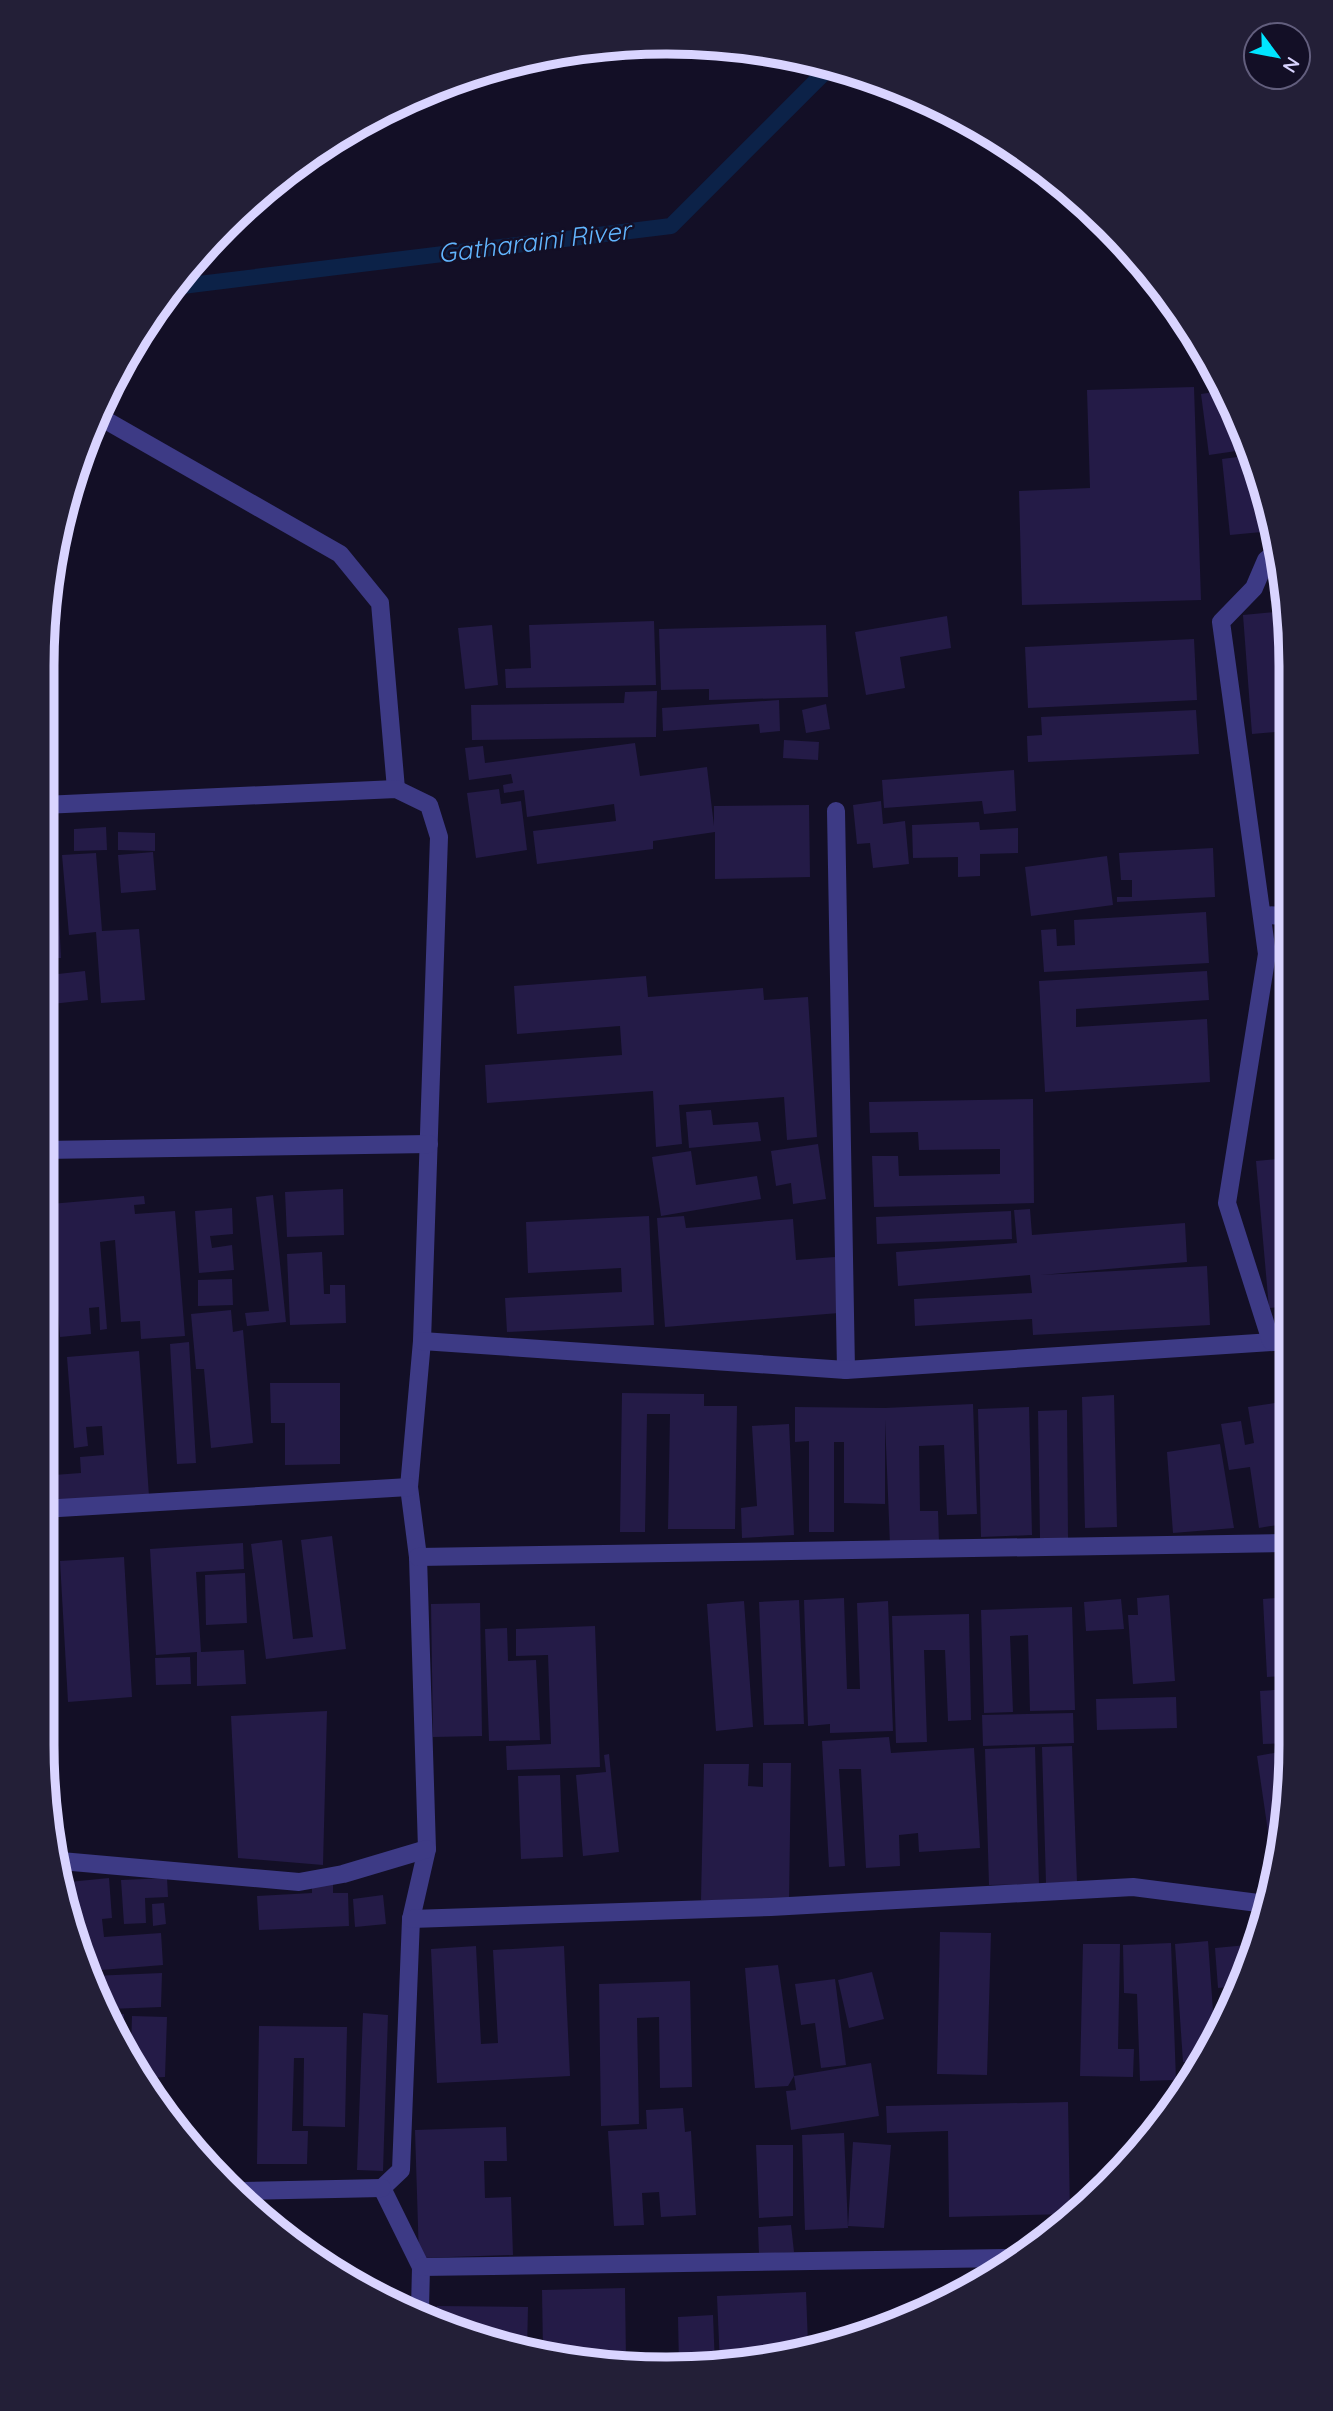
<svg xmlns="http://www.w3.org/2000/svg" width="1333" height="2411" font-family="Quicksand,sans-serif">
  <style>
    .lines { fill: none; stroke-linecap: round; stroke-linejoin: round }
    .stream { stroke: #0c2248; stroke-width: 16 }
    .building { fill: #241b47 }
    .service { stroke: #3d3a85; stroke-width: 18 }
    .minor { stroke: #3d3a85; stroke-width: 18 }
    .labels { text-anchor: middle; stroke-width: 5; stroke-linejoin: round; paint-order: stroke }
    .water-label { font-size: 26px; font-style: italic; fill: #62b6ff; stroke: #130f26 }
    .rim { fill: none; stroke: #d9d4ff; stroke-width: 9 }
  </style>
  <rect width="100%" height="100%" fill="#130f26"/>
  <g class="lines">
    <!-- stream -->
    <path class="stream" d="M 174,287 L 671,226 L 830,67"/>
  </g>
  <!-- building -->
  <g class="building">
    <path d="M 1194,387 L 1201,600 L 1022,605 L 1019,491 L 1090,488 L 1087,390 Z"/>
    <path d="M 1221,391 L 1250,449 L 1209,455 L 1201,394 Z"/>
    <path d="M 1253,455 L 1258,465 L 1273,531 L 1230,535 L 1222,459 Z"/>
    <path d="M 1276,612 L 1286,731 L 1252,734 L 1243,615 Z"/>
    <path d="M 947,616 L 951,648 L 900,657 L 905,688 L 866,695 L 855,632 Z"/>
    <path d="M 654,621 L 656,685 L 506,688 L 505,669 L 531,668 L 529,625 Z"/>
    <path d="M 492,625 L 498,685 L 465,689 L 458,628 Z"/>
    <path d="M 826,625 L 828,697 L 709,700 L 709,689 L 661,690 L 659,629 Z"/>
    <path d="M 1194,639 L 1197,700 L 1028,708 L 1025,647 Z"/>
    <path d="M 657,691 L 656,737 L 472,740 L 471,705 L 624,703 L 625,692 Z"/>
    <path d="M 779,700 L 780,731 L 760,733 L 759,724 L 663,731 L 662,708 Z"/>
    <path d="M 826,704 L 830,729 L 806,733 L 802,710 Z"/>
    <path d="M 1196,710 L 1199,754 L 1028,762 L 1027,736 L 1042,735 L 1041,717 Z"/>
    <path d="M 784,740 L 819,742 L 818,760 L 783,758 Z"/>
    <path d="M 635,743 L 640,776 L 707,767 L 714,826 L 714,806 L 809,805 L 810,877 L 715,879 L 715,832 L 653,841 L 653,849 L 537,864 L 533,831 L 616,821 L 614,804 L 527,817 L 524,790 L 504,793 L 503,785 L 513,783 L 511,774 L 469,780 L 465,748 L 483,746 L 485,763 Z"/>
    <path d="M 1014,770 L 1016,811 L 984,814 L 982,801 L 884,808 L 882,780 Z"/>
    <path d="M 499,789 L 501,804 L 521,801 L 527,850 L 476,858 L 467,793 Z"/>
    <path d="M 881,801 L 883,824 L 905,821 L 909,864 L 873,868 L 870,843 L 857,844 L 853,805 Z"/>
    <path d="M 979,822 L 980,830 L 1018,828 L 1018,853 L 980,854 L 980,876 L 958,877 L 958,857 L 913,858 L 912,825 Z"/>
    <path d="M 106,827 L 107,850 L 74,851 L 74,829 Z"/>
    <path d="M 118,832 L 155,833 L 155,851 L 118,850 Z"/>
    <path d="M 1213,848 L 1215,897 L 1117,902 L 1117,897 L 1132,897 L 1132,880 L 1121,880 L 1119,853 Z"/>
    <path d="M 153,852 L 156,890 L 121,893 L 118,855 Z"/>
    <path d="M 96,853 L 102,931 L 139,929 L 145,1000 L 101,1003 L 96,932 L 69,935 L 62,855 Z"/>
    <path d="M 56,856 L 61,958 L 43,959 L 43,857 Z"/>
    <path d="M 1107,856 L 1113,905 L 1031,916 L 1025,867 Z"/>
    <path d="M 1206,912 L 1209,963 L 1044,972 L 1041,930 L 1056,929 L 1057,946 L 1075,945 L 1074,920 Z"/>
    <path d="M 85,971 L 88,1000 L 52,1004 L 49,975 Z"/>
    <path d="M 1207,971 L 1209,1000 L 1076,1009 L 1076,1027 L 1207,1019 L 1210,1082 L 1045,1092 L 1039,981 Z"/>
    <path d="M 646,976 L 648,997 L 763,988 L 764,1000 L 808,997 L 817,1137 L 787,1140 L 784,1097 L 679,1105 L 682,1144 L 656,1147 L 653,1091 L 487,1103 L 485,1065 L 622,1055 L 620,1026 L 517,1034 L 514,986 Z"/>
    <path d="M 43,988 L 47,988 L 56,1122 L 43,1123 Z"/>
    <path d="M 1033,1099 L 1034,1203 L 874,1207 L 872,1156 L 898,1156 L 899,1176 L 1000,1174 L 1000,1149 L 919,1150 L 918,1132 L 870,1133 L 869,1102 Z"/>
    <path d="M 711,1110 L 713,1125 L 758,1122 L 761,1141 L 689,1148 L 686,1112 Z"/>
    <path d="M 818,1144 L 826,1199 L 793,1204 L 791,1183 L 776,1186 L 771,1151 Z"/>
    <path d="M 691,1151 L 696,1185 L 757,1176 L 761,1199 L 661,1216 L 652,1157 Z"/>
    <path d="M 1288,1158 L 1288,1306 L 1269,1308 L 1256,1161 Z"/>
    <path d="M 343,1189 L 344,1235 L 287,1237 L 285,1192 Z"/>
    <path d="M 273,1195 L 286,1322 L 247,1326 L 245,1313 L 269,1311 L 256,1197 Z"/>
    <path d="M 144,1196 L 145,1204 L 134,1205 L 135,1214 L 175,1211 L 185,1336 L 141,1339 L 140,1321 L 121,1322 L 115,1240 L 100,1242 L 107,1329 L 100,1330 L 99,1307 L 89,1308 L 91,1334 L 60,1337 L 50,1204 Z"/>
    <path d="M 232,1208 L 233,1234 L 210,1236 L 212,1248 L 232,1245 L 234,1270 L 199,1273 L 195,1211 Z"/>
    <path d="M 1030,1209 L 1032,1235 L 1185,1223 L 1187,1262 L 1041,1275 L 1207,1266 L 1210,1325 L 1033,1335 L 1032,1319 L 915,1326 L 914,1299 L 1032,1293 L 1030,1275 L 898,1286 L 896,1252 L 1017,1243 L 1014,1210 Z"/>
    <path d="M 1011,1211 L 1012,1239 L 877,1244 L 876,1217 Z"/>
    <path d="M 649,1216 L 654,1325 L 507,1332 L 505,1298 L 622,1292 L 621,1268 L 528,1273 L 526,1222 Z"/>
    <path d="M 684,1216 L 686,1228 L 793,1219 L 796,1260 L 835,1257 L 839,1313 L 665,1327 L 657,1218 Z"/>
    <path d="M 322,1252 L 324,1294 L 330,1294 L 330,1285 L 345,1285 L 346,1323 L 290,1325 L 287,1254 Z"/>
    <path d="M 232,1279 L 233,1305 L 198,1306 L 198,1280 Z"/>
    <path d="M 231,1310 L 233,1332 L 243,1330 L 253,1443 L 211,1448 L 204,1369 L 196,1369 L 191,1314 Z"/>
    <path d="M 49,1340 L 57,1466 L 42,1467 L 42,1341 Z"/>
    <path d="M 189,1342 L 196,1463 L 177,1464 L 170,1344 Z"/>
    <path d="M 139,1351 L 149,1496 L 56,1502 L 54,1475 L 81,1473 L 80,1457 L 104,1455 L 102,1426 L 86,1427 L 88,1446 L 74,1448 L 67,1357 Z"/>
    <path d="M 270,1383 L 340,1383 L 340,1464 L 285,1465 L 285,1423 L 271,1423 Z"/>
    <path d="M 622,1393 L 704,1394 L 704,1406 L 737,1406 L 735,1529 L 668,1529 L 670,1414 L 647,1414 L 645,1532 L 620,1532 Z"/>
    <path d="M 1114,1395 L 1117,1527 L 1085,1528 L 1082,1397 Z"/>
    <path d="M 1288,1401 L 1289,1432 L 1284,1433 L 1289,1461 L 1289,1523 L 1259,1528 L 1250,1467 L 1229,1470 L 1221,1424 L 1241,1421 L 1245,1445 L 1254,1443 L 1248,1407 Z"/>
    <path d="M 973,1404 L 977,1514 L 947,1515 L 944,1445 L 919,1446 L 920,1511 L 938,1511 L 939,1543 L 890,1545 L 885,1420 L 885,1504 L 844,1503 L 844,1442 L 834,1442 L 834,1532 L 809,1532 L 809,1441 L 795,1442 L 795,1407 L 885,1408 Z"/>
    <path d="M 1029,1407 L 1032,1535 L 981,1537 L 978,1409 Z"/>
    <path d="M 1067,1410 L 1068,1538 L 1040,1538 L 1038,1411 Z"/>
    <path d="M 789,1424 L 794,1535 L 742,1538 L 741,1508 L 757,1506 L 752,1426 Z"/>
    <path d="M 1220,1444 L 1234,1528 L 1173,1533 L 1167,1452 Z"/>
    <path d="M 332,1536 L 346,1649 L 266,1659 L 251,1544 L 282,1540 L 293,1639 L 313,1637 L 301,1540 Z"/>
    <path d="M 243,1543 L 244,1569 L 196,1572 L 201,1652 L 244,1650 L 246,1684 L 197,1686 L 197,1652 L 156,1655 L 150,1549 Z"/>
    <path d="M 124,1557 L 132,1697 L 68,1702 L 60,1561 Z"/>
    <path d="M 245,1573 L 247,1623 L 206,1625 L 205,1575 Z"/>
    <path d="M 1169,1595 L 1175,1681 L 1133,1684 L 1128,1615 L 1138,1615 L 1137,1598 Z"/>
    <path d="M 1289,1597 L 1289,1676 L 1267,1677 L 1263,1599 Z"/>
    <path d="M 844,1598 L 847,1689 L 860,1689 L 857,1603 L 888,1601 L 893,1731 L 830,1733 L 830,1724 L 808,1726 L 804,1600 Z"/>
    <path d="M 1121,1599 L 1124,1629 L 1086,1631 L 1084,1602 Z"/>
    <path d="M 799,1600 L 804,1724 L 764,1725 L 759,1602 Z"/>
    <path d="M 744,1601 L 753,1727 L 716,1731 L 707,1604 Z"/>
    <path d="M 480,1603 L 482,1736 L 433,1737 L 431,1604 Z"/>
    <path d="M 1072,1607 L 1075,1710 L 1030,1711 L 1028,1635 L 1010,1636 L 1013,1712 L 984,1713 L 981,1610 Z"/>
    <path d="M 969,1614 L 971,1720 L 948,1721 L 945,1650 L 924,1650 L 927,1742 L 896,1743 L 892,1616 Z"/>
    <path d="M 595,1626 L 600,1767 L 507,1770 L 506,1746 L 551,1744 L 548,1655 L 516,1656 L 516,1629 Z"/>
    <path d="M 507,1628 L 508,1661 L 536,1660 L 540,1740 L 489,1741 L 485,1629 Z"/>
    <path d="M 190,1657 L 191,1684 L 156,1685 L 155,1658 Z"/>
    <path d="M 1289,1689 L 1290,1743 L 1263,1744 L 1260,1691 Z"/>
    <path d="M 1176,1697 L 1177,1728 L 1097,1730 L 1096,1699 Z"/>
    <path d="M 327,1711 L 323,1865 L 238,1858 L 231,1716 Z"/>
    <path d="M 1073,1713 L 1074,1743 L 983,1746 L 982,1715 Z"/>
    <path d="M 889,1737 L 891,1753 L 974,1748 L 980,1848 L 919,1852 L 918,1833 L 899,1835 L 900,1866 L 866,1868 L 861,1769 L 839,1769 L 845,1866 L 829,1867 L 822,1741 Z"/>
    <path d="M 1072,1746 L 1077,1882 L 1046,1883 L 1042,1747 Z"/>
    <path d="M 1035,1747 L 1039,1884 L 989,1885 L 985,1749 Z"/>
    <path d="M 1290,1750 L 1290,1785 L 1273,1866 L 1257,1756 Z"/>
    <path d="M 609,1754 L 619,1852 L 583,1856 L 576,1775 L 606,1772 L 604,1755 Z"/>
    <path d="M 763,1763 L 791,1763 L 789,1901 L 701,1900 L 704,1764 L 749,1764 L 748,1786 L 763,1787 Z"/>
    <path d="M 560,1775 L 563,1857 L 521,1859 L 518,1776 Z"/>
    <path d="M 109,1878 L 112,1918 L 102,1919 L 104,1937 L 161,1933 L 163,1965 L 89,1971 L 75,1945 L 69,1882 Z"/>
    <path d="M 167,1878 L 168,1897 L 145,1898 L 146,1923 L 124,1924 L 121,1880 Z"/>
    <path d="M 333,1881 L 333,1893 L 348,1893 L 349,1926 L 259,1930 L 257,1896 L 312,1893 L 312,1882 Z"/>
    <path d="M 383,1895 L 386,1924 L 355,1927 L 353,1899 Z"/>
    <path d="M 164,1903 L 166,1924 L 153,1926 L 152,1904 Z"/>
    <path d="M 940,1932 L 991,1933 L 987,2075 L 937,2074 Z"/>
    <path d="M 1208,1941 L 1215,2039 L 1204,2061 L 1183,2062 L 1175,1944 Z"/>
    <path d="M 1171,1943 L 1176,2080 L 1140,2081 L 1137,1994 L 1124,1993 L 1123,1945 Z"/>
    <path d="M 1083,1944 L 1120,1944 L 1118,2049 L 1134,2049 L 1133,2077 L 1080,2076 Z"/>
    <path d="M 1258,1944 L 1239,1986 L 1218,1988 L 1215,1948 Z"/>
    <path d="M 476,1946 L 481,2044 L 498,2043 L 493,1950 L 564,1946 L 570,2076 L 437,2083 L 431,1949 Z"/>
    <path d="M 778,1965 L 794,2076 L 788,2086 L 755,2088 L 745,1968 Z"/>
    <path d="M 872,1972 L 884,2019 L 849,2028 L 838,1980 Z"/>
    <path d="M 162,1973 L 161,2007 L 109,2009 L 92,1976 Z"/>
    <path d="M 835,1979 L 846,2065 L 821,2068 L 815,2023 L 801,2025 L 795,1984 Z"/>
    <path d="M 690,1981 L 692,2087 L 660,2088 L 659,2017 L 637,2018 L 639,2124 L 601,2126 L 599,1984 Z"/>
    <path d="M 363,2013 L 388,2015 L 383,2171 L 357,2170 Z"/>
    <path d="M 124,2014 L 125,2039 L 113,2015 Z"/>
    <path d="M 132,2016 L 167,2017 L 165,2077 L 146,2078 L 131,2049 Z"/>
    <path d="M 259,2026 L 347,2027 L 345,2127 L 303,2126 L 304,2058 L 294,2058 L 292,2131 L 308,2131 L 307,2164 L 257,2164 Z"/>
    <path d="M 871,2063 L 879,2116 L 791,2130 L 786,2091 L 796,2090 L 794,2076 Z"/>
    <path d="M 149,2083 L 162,2084 L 161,2106 L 156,2097 Z"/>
    <path d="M 1068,2102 L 1070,2214 L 949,2217 L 948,2131 L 887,2133 L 886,2106 Z"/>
    <path d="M 683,2108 L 685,2132 L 691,2131 L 696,2215 L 661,2217 L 659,2192 L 642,2193 L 644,2225 L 614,2226 L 608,2131 L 647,2129 L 646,2110 Z"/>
    <path d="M 506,2127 L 507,2161 L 484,2161 L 485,2198 L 511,2197 L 513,2255 L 419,2258 L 415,2130 Z"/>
    <path d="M 844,2133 L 848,2228 L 805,2230 L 802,2135 Z"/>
    <path d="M 853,2142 L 891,2145 L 884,2228 L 848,2226 Z"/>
    <path d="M 756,2145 L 793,2145 L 793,2216 L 759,2218 Z"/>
    <path d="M 791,2225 L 794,2252 L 759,2254 L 758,2227 Z"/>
    <path d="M 625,2288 L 626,2360 L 543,2351 L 542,2290 Z"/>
    <path d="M 806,2292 L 808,2344 L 720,2365 L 717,2296 Z"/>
    <path d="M 437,2306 L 528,2307 L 527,2350 L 504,2348 L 437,2317 Z"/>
    <path d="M 713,2315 L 715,2366 L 707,2368 L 679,2365 L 678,2317 Z"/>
  </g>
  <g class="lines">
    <!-- service -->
    <path class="service" d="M 836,811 L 846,1370"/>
    <!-- minor -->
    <g class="minor">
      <path d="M 100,417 L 340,554 L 380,603 L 396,789"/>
      <path d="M 43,805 L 396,789 L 429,805 L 439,837 L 422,1341 L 409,1487 L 418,1557 L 427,1849 L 411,1919 L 401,2170 L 382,2188 L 421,2267 L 420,2309"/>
      <path d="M 1262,915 L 1287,916"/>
      <path d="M 43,1150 L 429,1144"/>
      <path d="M 422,1341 L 846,1370 L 1288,1341"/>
      <path d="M 1271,1341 L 1227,1203 L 1267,954 L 1221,622 L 1254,588 L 1266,560 L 1278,551"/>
      <path d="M 42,1509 L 409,1487"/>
      <path d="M 418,1557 L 1289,1543"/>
      <path d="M 61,1861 L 299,1882 L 343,1874 L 427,1849"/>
      <path d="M 411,1919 L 771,1907 L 1133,1887 L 1266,1904"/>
      <path d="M 241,2191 L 382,2188"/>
      <path d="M 421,2267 L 1008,2258"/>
    </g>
  </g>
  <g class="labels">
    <!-- water labels -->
    <g class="water-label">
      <text transform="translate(534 242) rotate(-7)" y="9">Gatharaini River</text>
    </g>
  </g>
  <!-- crop -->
  <path d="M0 0H1333V2411H0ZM666 54H667A612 612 0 0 1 1279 666V1745A612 612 0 0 1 667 2357H666A612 612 0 0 1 54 1745V666A612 612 0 0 1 666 54Z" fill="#231f37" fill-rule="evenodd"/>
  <path class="rim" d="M666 54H667A612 612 0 0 1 1279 666V1745A612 612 0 0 1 667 2357H666A612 612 0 0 1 54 1745V666A612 612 0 0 1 666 54Z"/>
  <!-- north arrow -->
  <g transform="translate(1277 56) rotate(122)"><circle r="33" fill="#130f26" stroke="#625e7d" stroke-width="2"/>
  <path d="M0-5L12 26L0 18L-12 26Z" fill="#00e5ff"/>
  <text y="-10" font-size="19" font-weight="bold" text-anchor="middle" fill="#d9d4ff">N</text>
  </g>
</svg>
